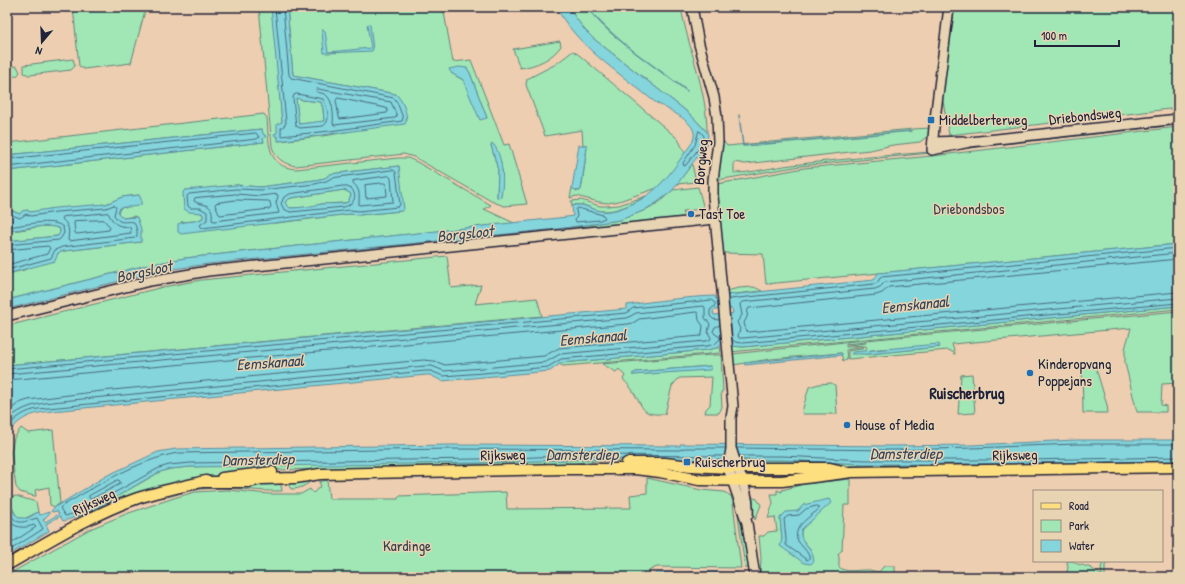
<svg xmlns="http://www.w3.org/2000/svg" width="1185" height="584" font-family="'Patrick Hand',sans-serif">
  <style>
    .green { fill: #a0e7b5; stroke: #618478; fill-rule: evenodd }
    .water { fill: #84d5dc; stroke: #5d8d9c; fill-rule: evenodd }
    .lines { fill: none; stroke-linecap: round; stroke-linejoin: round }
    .shore { stroke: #496a7b; stroke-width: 1 }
    .stream { stroke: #5d8d9c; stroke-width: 1.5 }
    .secondary-casing { stroke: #22223b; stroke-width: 12 }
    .primary-casing { stroke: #22223b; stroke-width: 13 }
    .secondary { stroke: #e8d3b2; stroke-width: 9 }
    .primary { stroke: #fedf80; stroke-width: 10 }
    .poi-dot { fill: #1f6fb2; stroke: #e8d3b2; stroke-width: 1.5 }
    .labels { text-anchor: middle; stroke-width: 3; stroke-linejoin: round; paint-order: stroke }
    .street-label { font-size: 15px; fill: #22223b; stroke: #e8d3b2 }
    .poi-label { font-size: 15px; fill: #22223b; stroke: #e8d3b2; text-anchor: start }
    .park-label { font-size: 15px; fill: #35404d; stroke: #e8d3b2 }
    .water-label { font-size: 16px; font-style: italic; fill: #36465b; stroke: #e8d3b2 }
    .neighbourhood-label { font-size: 16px; font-weight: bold; fill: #22223b; stroke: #e8d3b2 }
  </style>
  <rect width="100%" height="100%" fill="#edceb0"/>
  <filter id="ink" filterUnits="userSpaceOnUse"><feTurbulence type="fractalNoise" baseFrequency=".025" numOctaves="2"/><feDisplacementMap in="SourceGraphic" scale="8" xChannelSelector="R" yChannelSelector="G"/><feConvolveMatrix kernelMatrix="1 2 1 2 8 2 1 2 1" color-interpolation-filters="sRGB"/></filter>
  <g filter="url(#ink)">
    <!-- green -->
    <g class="green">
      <path d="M 73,7 L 146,7 L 131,63 L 84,69 L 79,66 Z"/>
      <path d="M 259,7 L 271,7 L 273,16 L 282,122 L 278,137 L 279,141 L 330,135 L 407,120 L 400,100 L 396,94 L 293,75 L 287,7 L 443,7 L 453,62 L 471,60 L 504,145 L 509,144 L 527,204 L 504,206 L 491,201 L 414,157 L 404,154 L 296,166 C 284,164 276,159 272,147 ZM 467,68 L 470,73 L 487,118 L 463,80 L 451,73 ZM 491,145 L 502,170 L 501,197 L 497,197 L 498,170 Z"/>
      <path d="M 568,7 L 681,7 C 688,49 707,89 707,132 L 690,114 L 594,39 L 584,29 Z"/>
      <path d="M 955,7 L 1178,7 L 1178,108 L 949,135 L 942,95 Z"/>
      <path d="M 560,41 L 561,46 C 552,59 536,66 520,68 L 513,49 Z"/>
      <path d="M 573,51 L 579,55 L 663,126 L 678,139 L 685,153 L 673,171 L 657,188 L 619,201 L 608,203 L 599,202 L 576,196 L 570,198 L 572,188 L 577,191 L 580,191 L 582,185 L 587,147 L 587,145 L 583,145 L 582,130 L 545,136 L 526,85 L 527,79 L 556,64 Z"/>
      <path d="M 73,59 L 75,66 L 71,70 L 29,75 L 24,73 L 24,65 Z"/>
      <path d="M 17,66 L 20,72 L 17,76 L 7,77 L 7,67 Z"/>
      <path d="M 296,97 L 303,100 L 321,102 L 323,109 L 324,121 L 323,122 L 298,124 Z"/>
      <path d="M 264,114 L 267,118 C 269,141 266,167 296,169 L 398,158 L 408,158 L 417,162 L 491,205 L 484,209 L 514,223 L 185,258 L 143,266 L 7,300 L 7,274 L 24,270 L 56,256 L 58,253 L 64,251 L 141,242 L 135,216 L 123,218 L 118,213 L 120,208 L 122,207 L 126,208 L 139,195 L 122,197 L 106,204 L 30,212 L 27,210 L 20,214 L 7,209 L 7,171 L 264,142 L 263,138 L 266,136 L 262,134 L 261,129 L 7,155 L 7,143 ZM 399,166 L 401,211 L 359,215 L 350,214 L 277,223 L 181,222 L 196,221 L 203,218 L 203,215 C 199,210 190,210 184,207 L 183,196 L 236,185 L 260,187 L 315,180 L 325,178 L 330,174 Z"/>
      <path d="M 1178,122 L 1178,125 L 986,146 L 934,153 L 967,146 Z"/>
      <path d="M 1178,127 L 1178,244 L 766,284 L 763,254 L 723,253 L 717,203 L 717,184 L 804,168 L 932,156 Z"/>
      <path d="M 931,128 L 929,135 L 920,142 L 893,145 L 870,150 L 850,152 L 745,164 L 734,162 L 734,173 C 753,173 773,167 792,165 C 838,159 884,156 930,152 L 930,153 L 801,166 L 717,180 L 722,139 L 727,146 L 913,129 Z"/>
      <path d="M 692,164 L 696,182 L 677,184 Z"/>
      <path d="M 698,187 L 704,209 L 683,211 L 684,217 L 615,225 L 570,227 L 620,220 L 643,211 L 658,203 L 673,190 Z"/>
      <path d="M 344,190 L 350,193 L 351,195 L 348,202 L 343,203 L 321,204 L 313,207 L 289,208 L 285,203 L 287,200 L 291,198 Z"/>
      <path d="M 646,196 C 634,203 617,212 602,211 C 591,210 583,201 572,206 L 571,201 L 581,200 L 600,206 L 606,206 L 619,205 Z"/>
      <path d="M 43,226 L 57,227 L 60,229 L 60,233 L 58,236 L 7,241 L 7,231 L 20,230 Z"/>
      <path d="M 447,256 L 451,288 L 481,285 L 475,304 L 537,298 L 542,316 L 7,365 L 7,326 L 163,287 L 201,280 Z"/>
      <path d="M 754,287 L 762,291 L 726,295 L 726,291 L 739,288 Z"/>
      <path d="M 1178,306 L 1178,309 L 730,352 L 731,346 L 743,347 Z"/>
      <path d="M 1178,311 L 1178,383 L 1162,384 L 1161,405 L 1166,406 L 1166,412 L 1137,412 L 1125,363 L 1125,349 L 1131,328 L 952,344 L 955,354 L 954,354 L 951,351 L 948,350 L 848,359 L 848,351 L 867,348 L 866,346 L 847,345 L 866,343 L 866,340 ZM 939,347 L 869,354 L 852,353 L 879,349 L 940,347 Z"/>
      <path d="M 864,340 L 865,342 L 846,344 L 846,347 L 864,347 L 846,350 L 847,359 L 843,361 L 841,353 L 771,359 L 733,365 L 732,354 Z"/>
      <path d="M 720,347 L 721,353 L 563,366 L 559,364 L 561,363 L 708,350 Z"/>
      <path d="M 712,355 L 721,355 L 723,391 L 721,392 L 722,407 L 719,413 L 705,413 L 706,409 L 710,405 L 712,377 L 679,378 L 672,386 L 665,414 C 642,415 645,411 634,393 C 631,387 627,384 623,379 L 625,376 L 619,369 L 616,372 L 602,364 ZM 710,366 L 711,369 L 632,375 L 636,372 Z"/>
      <path d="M 1094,362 L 1107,405 L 1108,413 L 1083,413 L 1082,363 Z"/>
      <path d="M 972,374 L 975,413 L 958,414 L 961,375 Z"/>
      <path d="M 831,383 L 835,385 L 837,414 L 803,414 L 802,412 L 809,387 L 819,384 Z"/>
      <path d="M 21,428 L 28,433 L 53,430 L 60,503 L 55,507 L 50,505 L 49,487 L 35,490 L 36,496 L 34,496 L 20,492 L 16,487 L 11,452 L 14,438 Z"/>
      <path d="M 594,459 L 719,460 L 717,462 L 595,461 L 570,464 L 274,470 L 231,474 L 200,479 L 105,507 L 73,518 L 107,502 L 160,472 L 170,469 L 190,467 L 238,465 L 479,463 Z"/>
      <path d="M 739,460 L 782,460 L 864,464 L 918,464 L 918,467 C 860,467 804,464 746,464 Z"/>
      <path d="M 647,478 L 701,490 L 724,492 L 731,496 L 733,503 L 741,568 L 657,567 L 650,570 L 647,577 L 7,577 L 7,575 L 90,529 L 126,514 L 177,497 L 195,492 L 227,490 L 269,494 L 301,494 L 310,489 L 313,493 L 321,486 L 319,482 L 327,480 L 329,499 L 398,499 L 399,496 L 506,492 L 507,509 L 631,508 L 630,495 L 647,493 Z"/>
      <path d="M 314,479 C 306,485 301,489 291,489 L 288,484 L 289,482 Z"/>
      <path d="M 850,479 L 850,505 L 844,505 L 842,550 L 838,554 L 839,557 L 839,567 C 845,573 857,570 865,570 C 870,570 874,571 879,572 L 884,566 L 895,566 L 895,573 L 877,577 L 760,577 L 761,557 L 759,536 L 764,536 L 768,532 L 777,531 L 775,517 L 768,518 L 773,503 L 771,494 L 777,494 L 777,490 L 782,492 L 782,490 L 804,484 ZM 801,509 L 801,538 L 811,550 L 781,546 L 782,539 L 780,518 L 783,515 L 798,511 Z"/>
      <path d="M 278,482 L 281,485 L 282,491 C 250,492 223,484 189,491 C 181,492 170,498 163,497 L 165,494 L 200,486 Z"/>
      <path d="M 16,496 L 36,502 L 38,512 L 24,519 L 17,517 L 7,498 Z"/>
      <path d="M 751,497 L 757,499 L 761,505 L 755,520 Z"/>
      <path d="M 736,499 L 741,510 L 750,568 L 745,568 Z"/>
      <path d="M 1067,561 L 1073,561 C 1077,565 1080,564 1085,566 C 1092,567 1097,573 1102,576 L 1101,568 L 1103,562 L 1112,561 L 1105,565 L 1105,577 L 1093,577 L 1089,575 L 1066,575 L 1068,568 Z"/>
    </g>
    <!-- water -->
    <g class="water">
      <path d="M 271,7 L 287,7 L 293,75 L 396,94 C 402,100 410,116 405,124 L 278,141 L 278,137 L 275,136 L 274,134 L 277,133 L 277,124 L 282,122 ZM 296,98 L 303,100 L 321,102 L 323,109 L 324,121 L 299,124 Z"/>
      <path d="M 556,7 L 568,7 L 584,29 L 594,39 L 690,114 L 707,132 L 708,136 L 706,145 L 672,191 L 658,202 L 643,211 L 620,220 L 557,229 L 208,264 L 160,271 L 7,309 L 7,300 L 143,266 L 185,258 L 567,217 L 573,216 L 572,206 C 582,202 590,209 601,211 C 611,213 626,207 636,202 C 657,192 671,173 684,154 C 688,148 696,140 694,132 C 690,117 662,108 651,99 C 617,71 577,46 556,7 Z"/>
      <path d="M 368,24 L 370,25 L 373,49 L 372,51 L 328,53 L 324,53 L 322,32 L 323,29 L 325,31 L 328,52 L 371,48 L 367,25 Z"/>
      <path d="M 459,67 L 467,68 L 470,73 L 487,118 L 480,120 L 463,80 C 458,76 451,75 449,69 Z"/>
      <path d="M 262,129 L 263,134 L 266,136 L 263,139 L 264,142 L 7,171 L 7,155 Z"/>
      <path d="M 492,143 C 503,152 505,187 500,198 L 497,197 L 498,170 L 491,145 Z"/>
      <path d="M 579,145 L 587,145 L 587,147 L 581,190 L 577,191 L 572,188 Z"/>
      <path d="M 399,166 L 404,209 L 401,211 L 359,215 L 350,214 L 181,234 L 178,232 L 178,224 C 186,220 195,223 203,218 L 203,215 L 202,213 L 189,212 L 184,209 L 183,192 L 185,190 L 236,185 L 260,187 L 315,180 L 325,178 L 330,174 ZM 344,190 L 350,193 L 351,195 L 348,202 C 340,205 331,203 322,204 C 311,206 301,208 290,208 L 285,203 L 287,200 L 291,198 Z"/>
      <path d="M 139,195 L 141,199 L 141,205 C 134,208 126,206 120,208 L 118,213 L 123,218 L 137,217 L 141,229 L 141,242 L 64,251 L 58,253 L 55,261 L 7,274 L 7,241 L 58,236 L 60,232 L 60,229 C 50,222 20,230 7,231 L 7,209 L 20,214 L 22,211 L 27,210 L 30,212 L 55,208 L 106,204 L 122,197 Z"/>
      <path d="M 1178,244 L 1178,306 L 743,347 L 731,346 L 730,343 L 720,344 L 720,347 L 708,350 L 561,363 L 550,371 L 483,377 L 442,381 L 430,375 L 426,375 L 73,409 C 47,412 20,410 7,437 L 7,365 L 627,309 L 627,305 C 656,301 686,297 715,296 L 716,299 L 726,298 L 726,295 L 738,294 L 874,280 L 878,273 ZM 731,309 L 732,309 L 733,313 L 731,314 L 714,315 L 713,311 L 715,310 Z"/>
      <path d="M 938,344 L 940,345 L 939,347 L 869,354 L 851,354 L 853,352 Z"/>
      <path d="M 842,353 L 842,355 L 745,365 L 744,363 Z"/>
      <path d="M 710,366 L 712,368 L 709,370 L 633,375 L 632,374 L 636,372 Z"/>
      <path d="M 1076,440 L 1178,440 L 1178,461 L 1026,464 L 864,464 L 782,460 L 594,459 L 479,463 L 190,467 L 170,469 L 160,472 C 130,487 95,513 63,521 L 60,516 L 46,524 L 49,531 L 7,556 L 7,499 L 15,514 L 20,518 L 28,518 L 38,512 L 40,515 L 49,512 L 49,514 L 43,520 L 45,522 L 59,514 L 57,511 L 52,512 L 51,511 L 55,507 L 106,476 L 158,452 L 176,449 L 451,445 L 680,446 L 680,444 L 893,446 L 971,445 Z"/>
      <path d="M 829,499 L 831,503 L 802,529 C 798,538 805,542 810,549 C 813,553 813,557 814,561 L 811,564 L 804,563 L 780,546 L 782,539 L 780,518 L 786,512 L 798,511 L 803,505 Z"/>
      <path d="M 708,572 L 739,573 L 739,577 L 652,577 L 653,575 L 657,573 Z"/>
    </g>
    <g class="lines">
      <!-- shore -->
      <g class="shore">
        <path d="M 275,7 L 286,122 L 285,125 L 281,128 L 281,136 L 330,131 L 402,121 L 403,118 L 397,102 L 394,98 L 291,78 L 289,75 L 283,7"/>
        <path d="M 318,89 L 391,102 L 397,116 L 395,118 L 334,125 L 333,124 C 334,116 333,100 326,95 C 323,93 320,93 317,92 L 316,90 Z"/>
        <path d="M 297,94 L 323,99 C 327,107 332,121 323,126 L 300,128 L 296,126 L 293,98 L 294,95 Z"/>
        <path d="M 338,98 L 386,108 L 388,111 L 387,113 L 340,119 L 339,117 L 336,101 Z"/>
        <path d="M 699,131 L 701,132 L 704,136 L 703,143 L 686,165 L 684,166 L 683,163 L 695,145 Z"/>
        <path d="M 7,159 L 256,133 L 259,137 L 257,139 C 174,149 90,157 7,167"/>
        <path d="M 393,170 L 396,172 L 400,205 L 398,207 L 359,211 L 350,210 L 202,228 L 200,225 L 207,220 L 207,212 L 200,208 L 190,208 L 188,206 L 187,196 L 189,194 L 236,189 L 261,190 L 315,184 L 326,181 L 332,178 Z"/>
        <path d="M 389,176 L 391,178 L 393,202 L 359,205 C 359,196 361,190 353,183 L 353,181 Z"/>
        <path d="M 384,183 L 386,184 L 387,196 L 366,198 L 365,185 Z"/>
        <path d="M 344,186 L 352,189 C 358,198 353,204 344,207 L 290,212 L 284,209 L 281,204 L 284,197 L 290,194 Z"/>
        <path d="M 236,194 L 260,196 L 277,194 L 278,196 L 276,203 L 279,213 L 214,221 L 212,220 C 214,201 203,207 194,201 L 195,198 Z"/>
        <path d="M 236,200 L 269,201 L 270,202 L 271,207 L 269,209 L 220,215 L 219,214 L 215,205 L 216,203 Z"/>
        <path d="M 578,208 L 603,215 L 605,218 L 600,220 L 576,222 L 575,220 L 577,216 L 576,210 Z"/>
        <path d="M 7,213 L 20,218 L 26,214 L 31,216 L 56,212 L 106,208 L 114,205 L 116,207 L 114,215 C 121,226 125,220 134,222 L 137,230 L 137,236 L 135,238 L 62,247 L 55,250 L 51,258 L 7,270"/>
        <path d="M 108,213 C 115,225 116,226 130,227 L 131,233 L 69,241 L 68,240 C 69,231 70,226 62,219 L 63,217 Z"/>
        <path d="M 104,220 L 110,227 L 109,230 L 77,234 L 75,233 L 74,223 L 75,221 Z"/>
        <path d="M 7,227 C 22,226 52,217 63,227 L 64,233 L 61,238 L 59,240 L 7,245"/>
        <path d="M 7,250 L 48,246 L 50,248 L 47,254 L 7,265"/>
        <path d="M 1178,253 L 885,282 L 880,287 L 875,289 L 742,302 L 740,304 L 742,315 L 737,322 L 740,329 L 738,336 L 739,338 L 743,338 L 1178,298"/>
        <path d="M 1178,259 L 889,287 L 882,293 L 876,295 L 749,308 L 748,309 L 747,317 L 744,323 L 746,330 L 748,332 L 1178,292"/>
        <path d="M 729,301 L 731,299 L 738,298 L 874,284 L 877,283 L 881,277 L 1178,248"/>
        <path d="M 732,339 L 735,342 L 743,343 L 1178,303"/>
        <path d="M 7,369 L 627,313 L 633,308 L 702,301 L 711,300 L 715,303 L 715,306 L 710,310 L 710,316 L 713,319 L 719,320"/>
        <path d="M 7,374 L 627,318 L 636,313 L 703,306 L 705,307 L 705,318 L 710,324 L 708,332 L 711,338 L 710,340 L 706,341 L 560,354 L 546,362 L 483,368 L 444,371 L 432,366 L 425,366 L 72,400 C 47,403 27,402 7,420"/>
        <path d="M 7,380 L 628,324 L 633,323 L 639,319 L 696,312 L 698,313 L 699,320 L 703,326 L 702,334 L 701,336 L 559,348 L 544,356 L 445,365 L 434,361 L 424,360 L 102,391 L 28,400 L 19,403 L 7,412"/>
        <path d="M 7,429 C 14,418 25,411 38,409 L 425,371 L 431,371 L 443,376 L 483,373 L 548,367 L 561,359 L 707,346 L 715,344 L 720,339 L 720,337 L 715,334 L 713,331 L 715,327 L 720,325"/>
        <path d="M 737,448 L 893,450 L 971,448 L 1076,444 L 1178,444"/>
        <path d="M 724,456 L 594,455 L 479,459 L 190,463 L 169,465 L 159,468 L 105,498 L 72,514 L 65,516 L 60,508 L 62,506 C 98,485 136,461 177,453 L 451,449 L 679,450 L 685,448 L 726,448"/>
        <path d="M 739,456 L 782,456 L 865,460 L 1026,460 L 1178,457"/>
        <path d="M 118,480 L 120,481 L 120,484 L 91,499 L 89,498 L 89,496 Z"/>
        <path d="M 817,506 L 819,507 L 819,509 C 810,517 791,527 798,541 C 801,546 807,550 809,556 L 809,559 L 807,560 L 786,545 L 786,539 L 784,519 L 788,516 L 799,515 L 806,509 Z"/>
        <path d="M 7,507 C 16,527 20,523 37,518 L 43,529 L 7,552"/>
        <path d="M 7,519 C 14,528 24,529 34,525 L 36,527 L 7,546"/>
        <path d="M 682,577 L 729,577"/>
      </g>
      <!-- stream -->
      <g class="stream">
        <path d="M 587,7 C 611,39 655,66 687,91"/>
        <path d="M 739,115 L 743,146 L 911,131"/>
      </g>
      <!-- secondary casing -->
      <g class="secondary-casing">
        <g id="secondary">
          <path d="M 692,7 L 699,44 L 714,97 L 717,117 L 718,142 L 713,180 L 713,196 L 733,406 L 731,418 L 731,449 L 728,468 L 747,523 L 755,577"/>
          <path d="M 949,7 L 934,127 L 932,150 L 970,142 L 1178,119"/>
          <path d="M 933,142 L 963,141"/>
          <path d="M 7,316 L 150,281 L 208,271 L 715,219"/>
          <path d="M 732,451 C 738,472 750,493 748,515"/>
        </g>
      </g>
      <!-- primary casing -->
      <g class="primary-casing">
        <g id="primary">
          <path d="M 627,463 L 665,463 L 691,466 L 728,468 L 830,468 L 843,471"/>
          <path d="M 222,478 L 272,472"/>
          <path d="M 201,482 L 249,482 L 262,479 L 295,478 L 320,474 L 564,469 L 635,469 L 660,472 L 699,480 L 762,481 L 782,481 L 852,472 L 1178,467"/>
          <path d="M 7,565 C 49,541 92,514 138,498 C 160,491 184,486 206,481"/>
        </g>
      </g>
      <!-- secondary -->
      <use href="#secondary" class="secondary"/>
      <!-- primary -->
      <use href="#primary" class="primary"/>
    </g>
  </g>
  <!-- markers -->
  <g class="poi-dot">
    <rect x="927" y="116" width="8" height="8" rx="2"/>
    <circle cx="691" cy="214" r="4"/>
    <circle cx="1030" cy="373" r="4"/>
    <circle cx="847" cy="425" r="4"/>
    <rect x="683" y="458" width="8" height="8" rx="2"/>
  </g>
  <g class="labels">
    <!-- street labels -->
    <g class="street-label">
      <text transform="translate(1085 116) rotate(-6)" y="5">Driebondsweg</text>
      <text transform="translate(701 162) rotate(-85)" y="5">Borgweg</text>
      <text transform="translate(503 455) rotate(-1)" y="5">Rijksweg</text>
      <text transform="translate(1015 455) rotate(-1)" y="5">Rijksweg</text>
      <text transform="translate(94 502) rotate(-25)" y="5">Rijksweg</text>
    </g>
    <!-- poi labels -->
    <g class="poi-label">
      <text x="939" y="125">Middelberterweg</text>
      <text x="699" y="219">Tast Toe</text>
      <text x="1038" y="369">Kinderopvang<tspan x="1038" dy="17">Poppejans</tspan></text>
      <text x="855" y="430">House of Media</text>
      <text x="695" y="467">Ruischerbrug</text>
    </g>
    <!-- park labels -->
    <g class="park-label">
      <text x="969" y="214">Driebondsbos</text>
      <text x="407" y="551">Kardinge</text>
    </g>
    <!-- water labels -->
    <g class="water-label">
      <text transform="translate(465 233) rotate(-6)" y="6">Borgsloot</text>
      <text transform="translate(144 271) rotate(-12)" y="6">Borgsloot</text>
      <text transform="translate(915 304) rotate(-6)" y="6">Eemskanaal</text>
      <text transform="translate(593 337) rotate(-5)" y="6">Eemskanaal</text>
      <text transform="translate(270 362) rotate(-4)" y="6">Eemskanaal</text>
      <text x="906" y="459">Damsterdiep</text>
      <text x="582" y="460">Damsterdiep</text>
      <text transform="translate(258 459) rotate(-1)" y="6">Damsterdiep</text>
    </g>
    <!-- neighbourhood labels -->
    <g class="neighbourhood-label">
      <text x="967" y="399">Ruischerbrug</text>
    </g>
  </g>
  <!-- margin -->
  <rect width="1185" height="584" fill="none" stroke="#e8d3b2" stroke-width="24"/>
  <rect x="12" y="12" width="1161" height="560" fill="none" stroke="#22223b" stroke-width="1.5" filter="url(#ink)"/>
  <!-- legend -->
  <rect x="1033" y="490" width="130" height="72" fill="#e8d3b2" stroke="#998c82"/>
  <rect x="1041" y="503" width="20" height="6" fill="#fedf80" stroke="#998c82"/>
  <text x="1069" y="510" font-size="12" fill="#22223b">Road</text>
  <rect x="1041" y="520" width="20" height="12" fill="#a0e7b5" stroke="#998c82"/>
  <text x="1069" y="530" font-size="12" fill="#22223b">Park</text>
  <rect x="1041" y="540" width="20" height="12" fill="#84d5dc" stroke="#998c82"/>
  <text x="1069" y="550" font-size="12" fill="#22223b">Water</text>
  <!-- north arrow -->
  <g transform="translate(42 42) rotate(199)" stroke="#e8d3b2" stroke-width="3" paint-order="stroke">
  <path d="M0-3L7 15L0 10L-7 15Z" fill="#22223b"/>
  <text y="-6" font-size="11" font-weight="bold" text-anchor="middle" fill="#22223b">N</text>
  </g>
  <!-- scale -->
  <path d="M1035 40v6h84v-6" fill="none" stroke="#22223b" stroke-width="2"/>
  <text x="1041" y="40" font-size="12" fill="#22223b" stroke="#e8d3b2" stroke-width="3" paint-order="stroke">100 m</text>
</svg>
